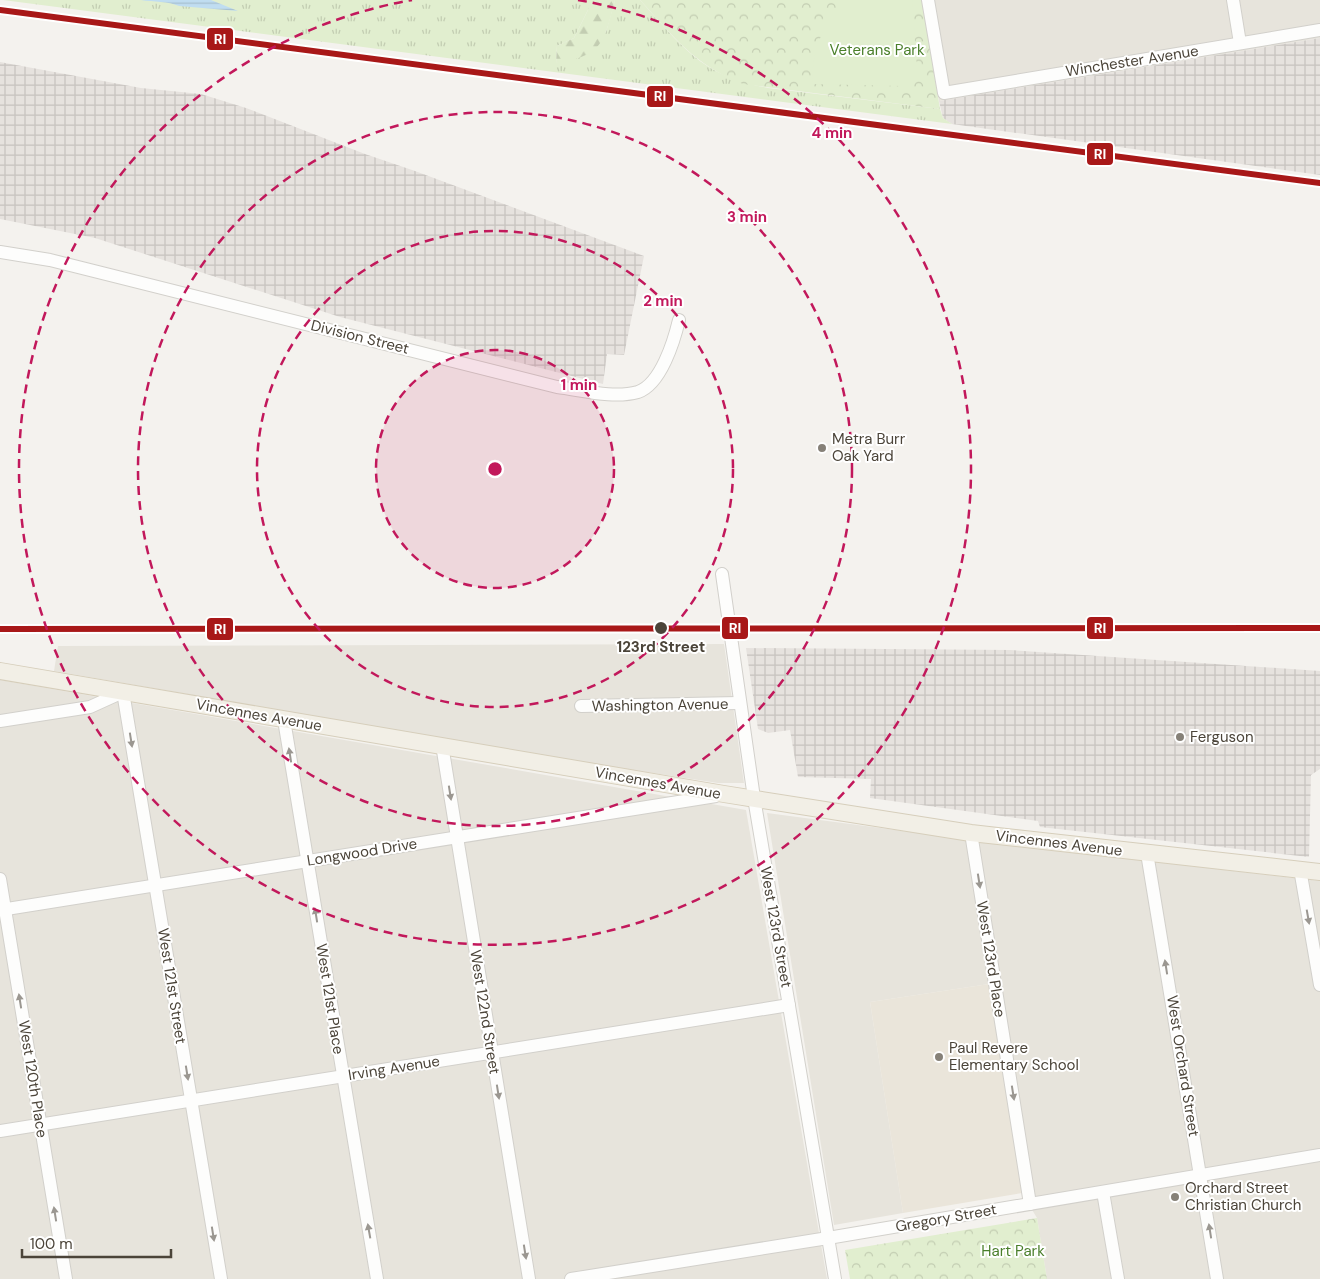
<svg xmlns="http://www.w3.org/2000/svg" width="1320" height="1279" font-family="'DM Sans',sans-serif">
  <style>
    .residential { fill: #e7e4dc }
    .industrial { fill: url(#industrial-grid) }
    .education { fill: #eae5da }
    .grass { fill: url(#grass-tufts) }
    .forest { fill: url(#forest-firs) }
    .park { fill: url(#park-crowns) }
    .pitch { fill: #e1eecf }
    .water { fill: url(#water-rules) }
    .lines { fill: none; stroke-linecap: round; stroke-linejoin: round }
    .minor-casing { stroke: #d2d0cb; stroke-width: 14 }
    .major-casing { stroke: #d6cebb; stroke-width: 18 }
    .minor { stroke: #fdfdfc; stroke-width: 12 }
    .major { stroke: #f2efe6; stroke-width: 16 }
    .rail-1-casing { stroke: #fff; stroke-width: 10 }
    .rail-1 { stroke: #a81818; stroke-width: 6 }
    .oneway { fill: #9b9791 }
    .ring { fill: none; stroke: #c2185b; stroke-width: 2.5; stroke-dasharray: 9 6 }
    .poi-dot { fill: #868178; stroke: #fff; stroke-width: 2 }
    .stop-dot { fill: #4b4439; stroke: #fff; stroke-width: 2 }
    .labels { text-anchor: middle; stroke-width: 4; stroke-linejoin: round; paint-order: stroke }
    .park-label { font-size: 15px; fill: #4a7f2a; stroke: #fff }
    .street-label { font-size: 15px; fill: #4b4439; stroke: #fff }
    .poi-label { font-size: 15px; fill: #4b4439; stroke: #fff; text-anchor: start }
    .stop-label { font-size: 15px; font-weight: bold; fill: #4b4439; stroke: #fff }
    .centre { fill: #c2185b; stroke: #fff; stroke-width: 2.5 }
    .ring-label { font-size: 15px; text-anchor: middle; font-weight: bold; fill: #c2185b; stroke: #fff; stroke-width: 4; stroke-linejoin: round; paint-order: stroke }
    .line-badge { stroke: #fff; stroke-width: 2 }
    .badge-label { font-size: 14px; text-anchor: middle; font-weight: bold; fill: #fff }
  </style>
  <defs>
    <pattern id="industrial-grid" width="8" height="8" patternUnits="userSpaceOnUse" patternTransform="scale(1.25)"><rect width="8" height="8" fill="#e6e2de"/><path d="M0 4h8M4 0v8" fill="none" stroke="#c7c3bf"/></pattern>
    <pattern id="grass-tufts" width="24" height="20" patternUnits="userSpaceOnUse" patternTransform="scale(1.25)"><rect width="24" height="20" fill="#e1eecf"/><path d="M3 7l-1-3M5 7V3M7 7l1-3M15 17l-1-3M17 17v-4M19 17l1-3" fill="none" stroke="#c3cdb2"/></pattern>
    <pattern id="forest-firs" width="22" height="20" patternUnits="userSpaceOnUse" patternTransform="scale(1.25)"><rect width="22" height="20" fill="#e1eecf"/><path d="M5 1l3.5 6h-7zM16 11l3.5 6h-7z" fill="#c3cdb2"/></pattern>
    <pattern id="park-crowns" width="20" height="18" patternUnits="userSpaceOnUse" patternTransform="scale(1.25)"><rect width="20" height="18" fill="#e1eecf"/><path d="M2 6a3 3 0 1 1 6 0M12 15a3 3 0 1 1 6 0" fill="none" stroke="#c3cdb2"/></pattern>
    <pattern id="water-rules" width="6" height="5" patternUnits="userSpaceOnUse" patternTransform="scale(1.25)"><rect width="6" height="5" fill="#c0ddf1"/><path d="M0 2.5h6" fill="none" stroke="#a6bfcf"/></pattern>
  </defs>
  <rect width="100%" height="100%" fill="#f4f2ee"/>
  <!-- residential -->
  <g class="residential">
    <path d="M 922,0 L 1320,0 L 1320,38 L 939,101 Z"/>
    <path d="M 724,644 L 744,783 L 718,783 L 575,761 L 54,671 L 58,646 Z"/>
    <path d="M 0,680 L 746,810 L 827,1279 L 0,1279 Z"/>
    <path d="M 767,813 L 1009,845 L 1320,881 L 1320,1279 L 1047,1279 L 1037,1218 L 1022,1193 L 989,984 L 870,1002 L 903,1213 L 834,1225 Z"/>
  </g>
  <!-- industrial -->
  <g class="industrial">
    <path d="M 1320,38 L 1320,175 L 952,124 L 943,118 L 939,101 Z"/>
    <path d="M 0,62 L 141,88 L 201,94 L 246,108 L 365,154 L 415,171 L 644,256 L 624,355 L 607,354 L 603,384 L 340,317 L 95,238 L 0,219 Z"/>
    <path d="M 746,648 L 1010,650 L 1320,671 L 1320,769 L 1311,775 L 1309,857 L 1040,827 L 1038,821 L 870,798 L 871,779 L 798,777 L 790,730 L 768,733 L 758,729 Z"/>
  </g>
  <!-- education -->
  <path class="education" d="M 989,984 L 1022,1193 L 903,1213 L 870,1002 Z"/>
  <!-- grass -->
  <path class="grass" d="M 3,0 L 588,0 L 588,10 L 574,38 L 557,46 L 556,63 L 606,32 L 615,0 L 640,0 C 683,47 701,76 768,88 L 940,109 L 943,118 L 952,124 Z"/>
  <!-- forest -->
  <path class="forest" d="M 588,0 L 615,0 C 604,42 603,56 556,63 L 557,46 L 574,38 L 588,10 Z"/>
  <!-- park -->
  <g class="park">
    <path d="M 640,0 L 922,0 L 940,109 L 743,84 C 694,65 674,37 640,0 Z"/>
    <path d="M 1037,1218 L 1047,1279 L 850,1279 L 845,1250 Z"/>
  </g>
  <!-- pitch -->
  <path class="pitch" d="M 850,0 L 912,0 L 917,70 L 901,86 L 812,84 C 812,52 822,19 850,0 Z"/>
  <!-- water -->
  <path class="water" d="M 141,0 L 211,0 L 238,11 L 179,6 C 168,1 154,2 141,0 Z"/>
  <g class="lines">
    <!-- minor casing -->
    <g class="minor-casing">
      <g id="minor">
        <path d="M 928,0 L 944,93 L 1320,30"/>
        <path d="M 1233,0 L 1240,43"/>
        <path d="M 0,252 L 50,260 L 557,387 C 582,390 613,399 638,392 C 661,384 674,341 679,320"/>
        <path d="M 722,574 L 754,798 L 835,1279"/>
        <path d="M 581,706 L 739,703"/>
        <path d="M 284,720 L 377,1279"/>
        <path d="M 0,721 L 90,707 L 123,692 L 221,1279"/>
        <path d="M 442,745 L 529,1279"/>
        <path d="M 971,833 L 1030,1204"/>
        <path d="M 1147,853 L 1217,1279"/>
        <path d="M 1300,869 L 1320,985"/>
        <path d="M 0,879 L 66,1279"/>
        <path d="M 0,910 L 716,796"/>
        <path d="M 0,1131 L 789,1005"/>
        <path d="M 1103,1192 L 1118,1279"/>
        <path d="M 571,1279 L 828,1238 L 1320,1155"/>
      </g>
    </g>
    <!-- major casing -->
    <g class="major-casing">
      <path id="major" d="M 0,671 L 724,794 L 971,833 L 1320,872"/>
    </g>
    <!-- minor -->
    <use href="#minor" class="minor"/>
    <!-- major -->
    <use href="#major" class="major"/>
    <!-- rail-1 casing -->
    <g class="rail-1-casing">
      <g id="rail-1">
        <path d="M 0,10 L 1320,183"/>
        <path d="M 0,629 L 1320,628"/>
      </g>
    </g>
    <!-- rail-1 -->
    <use href="#rail-1" class="rail-1"/>
  </g>
  <!-- one-way arrows -->
  <defs><path id="oneway-solid" d="M-6-.8H1V-3.2L6.5 0L1 3.2V.8H-6Z" transform="scale(1.25)"/></defs>
  <g class="oneway">
    <use href="#oneway-solid" transform="translate(131 740) rotate(81)"/>
    <use href="#oneway-solid" transform="translate(290 755) rotate(-99)"/>
    <use href="#oneway-solid" transform="translate(450 793) rotate(81)"/>
    <use href="#oneway-solid" transform="translate(979 881) rotate(81)"/>
    <use href="#oneway-solid" transform="translate(316 915) rotate(-99)"/>
    <use href="#oneway-solid" transform="translate(1308 917) rotate(80)"/>
    <use href="#oneway-solid" transform="translate(1166 967) rotate(-99)"/>
    <use href="#oneway-solid" transform="translate(20 1001) rotate(-99)"/>
    <use href="#oneway-solid" transform="translate(187 1073) rotate(81)"/>
    <use href="#oneway-solid" transform="translate(498 1092) rotate(81)"/>
    <use href="#oneway-solid" transform="translate(1013 1093) rotate(81)"/>
    <use href="#oneway-solid" transform="translate(55 1214) rotate(-99)"/>
    <use href="#oneway-solid" transform="translate(369 1231) rotate(-100)"/>
    <use href="#oneway-solid" transform="translate(1210 1231) rotate(-99)"/>
    <use href="#oneway-solid" transform="translate(213 1234) rotate(81)"/>
    <use href="#oneway-solid" transform="translate(525 1252) rotate(81)"/>
  </g>
  <!-- distance rings -->
  <circle cx="495" cy="469" r="119" fill="#c2185b" fill-opacity=".12"/>
  <g class="ring">
    <circle cx="495" cy="469" r="119"/>
    <circle cx="495" cy="469" r="238"/>
    <circle cx="495" cy="469" r="357"/>
    <path d="M578 0A476 476 0 1 1 412 0"/>
  </g>
  <!-- markers -->
  <g class="poi-dot">
    <circle cx="822" cy="448" r="5"/>
    <circle cx="1180" cy="737" r="5"/>
    <circle cx="939" cy="1057" r="5"/>
    <circle cx="1175" cy="1197" r="5"/>
  </g>
  <circle class="stop-dot" cx="661" cy="628" r="7"/>
  <g class="labels">
    <!-- park labels -->
    <g class="park-label">
      <text x="877" y="55">Veterans Park</text>
      <text x="1013" y="1256">Hart Park</text>
    </g>
    <!-- street labels -->
    <g class="street-label">
      <text transform="translate(1132 61) rotate(-9)" y="5">Winchester Avenue</text>
      <text transform="translate(360 337) rotate(14)" y="5">Division Street</text>
      <text transform="translate(660 705) rotate(-1)" y="5">Washington Avenue</text>
      <text transform="translate(259 715) rotate(10)" y="5">Vincennes Avenue</text>
      <text transform="translate(658 783) rotate(10)" y="5">Vincennes Avenue</text>
      <text transform="translate(1059 843) rotate(7)" y="5">Vincennes Avenue</text>
      <text transform="translate(362 852) rotate(-9)" y="5">Longwood Drive</text>
      <text transform="translate(776 927) rotate(80)" y="5">West 123rd Street</text>
      <text transform="translate(991 959) rotate(81)" y="5">West 123rd Place</text>
      <text transform="translate(172 986) rotate(81)" y="5">West 121st Street</text>
      <text transform="translate(330 999) rotate(81)" y="5">West 121st Place</text>
      <text transform="translate(485 1012) rotate(81)" y="5">West 122nd Street</text>
      <text transform="translate(1183 1066) rotate(81)" y="5">West Orchard Street</text>
      <text transform="translate(394 1068) rotate(-9)" y="5">Irving Avenue</text>
      <text transform="translate(33 1079) rotate(81)" y="5">West 120th Place</text>
      <text transform="translate(946 1218) rotate(-10)" y="5">Gregory Street</text>
    </g>
    <!-- poi labels -->
    <g class="poi-label">
      <text x="832" y="444">Metra Burr<tspan x="832" dy="17">Oak Yard</tspan></text>
      <text x="1190" y="742">Ferguson</text>
      <text x="949" y="1053">Paul Revere<tspan x="949" dy="17">Elementary School</tspan></text>
      <text x="1185" y="1193">Orchard Street<tspan x="1185" dy="17">Christian Church</tspan></text>
    </g>
    <!-- stop labels -->
    <g class="stop-label">
      <text x="661" y="652">123rd Street</text>
    </g>
  </g>
  <circle cx="495" cy="469" r="8" class="centre"/>
  <g class="ring-label">
    <text x="832" y="138">4 min</text>
    <text x="747" y="222">3 min</text>
    <text x="663" y="306">2 min</text>
    <text x="579" y="390">1 min</text>
  </g>
  <g class="line-badge">
    <rect x="206" y="27" width="28" height="24" rx="5" fill="#a81818"/>
    <rect x="646" y="85" width="28" height="23" rx="5" fill="#a81818"/>
    <rect x="1086" y="142" width="28" height="24" rx="5" fill="#a81818"/>
    <rect x="1086" y="616" width="28" height="24" rx="5" fill="#a81818"/>
    <rect x="721" y="616" width="28" height="24" rx="5" fill="#a81818"/>
    <rect x="206" y="617" width="28" height="24" rx="5" fill="#a81818"/>
  </g>
  <g class="badge-label">
    <text x="220" y="44">RI</text>
    <text x="660" y="101">RI</text>
    <text x="1100" y="159">RI</text>
    <text x="1100" y="633">RI</text>
    <text x="735" y="633">RI</text>
    <text x="220" y="634">RI</text>
  </g>
  <!-- scale -->
  <path d="M22 1249v8h149v-8" fill="none" stroke="#4b4439" stroke-width="2.5"/>
  <text x="30" y="1249" font-size="15" fill="#4b4439" stroke="#ffffff" stroke-width="4" paint-order="stroke">100 m</text>
</svg>
